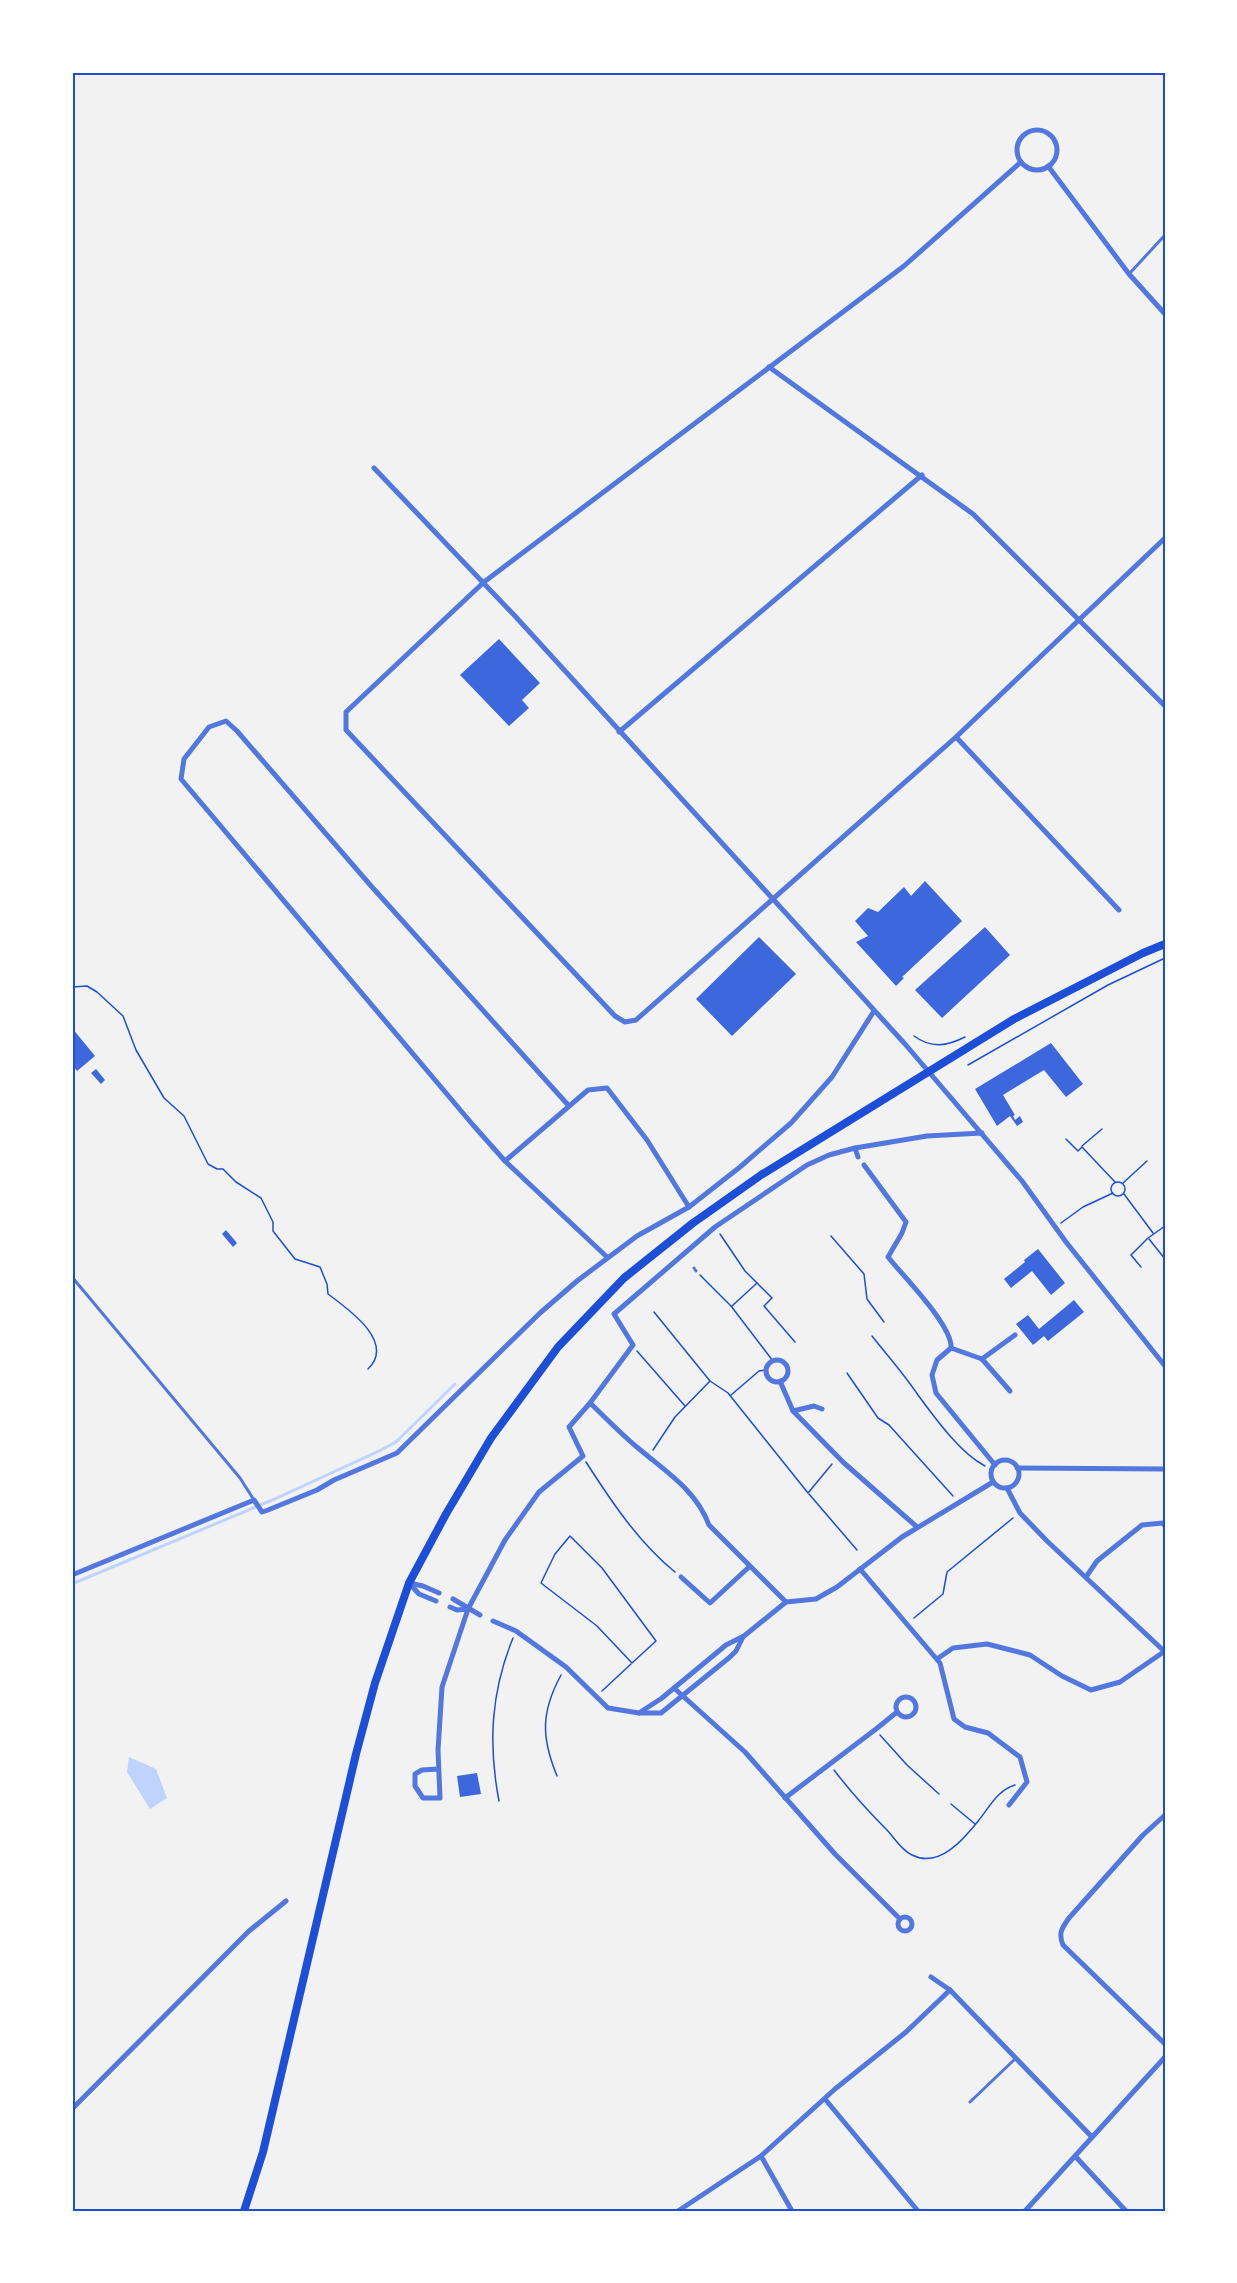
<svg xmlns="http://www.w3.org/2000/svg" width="1237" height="2283" font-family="'Noto Sans',sans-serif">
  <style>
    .water { fill: #bfd3fe }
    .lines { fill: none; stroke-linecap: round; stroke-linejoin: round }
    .stream { stroke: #bfd3fe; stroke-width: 3 }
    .building { fill: #3d67dc }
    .path { stroke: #1d4ed8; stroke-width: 1.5 }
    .service { stroke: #5277de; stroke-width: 3 }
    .minor { stroke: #5277de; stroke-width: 5 }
    .secondary { stroke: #1d4ed8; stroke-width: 8 }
    .neatline { fill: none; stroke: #1d4ed8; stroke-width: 2 }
  </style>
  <rect width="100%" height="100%" fill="#f2f2f2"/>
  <!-- water -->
  <path class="water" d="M 129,1757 L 156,1769 L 167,1798 L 150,1809 L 127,1772 Z"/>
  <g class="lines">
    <!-- stream -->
    <path class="stream" d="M 72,1584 L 277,1498 L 379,1451 L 396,1442 L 455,1384"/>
  </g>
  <!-- building -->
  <g class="building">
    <path d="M 499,639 L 540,683 L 522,700 L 529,708 L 509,726 L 460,675 Z"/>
    <path d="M 925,881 L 962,921 L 902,977 L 904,978 L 896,986 L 856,942 L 868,936 L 855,921 L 868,908 L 878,912 L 904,887 L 911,896 Z"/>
    <path d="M 985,927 L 1010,955 L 942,1018 L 915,990 Z"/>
    <path d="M 759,937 L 796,974 L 732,1036 L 696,999 Z"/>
    <path d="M 72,1028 L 95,1056 L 77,1071 L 72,1065 Z"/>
    <path d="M 1051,1043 L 1083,1084 L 1066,1097 L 1044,1070 L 1003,1095 L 1015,1115 L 1013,1116 L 1015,1120 L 1020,1116 L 1023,1122 L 1017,1126 L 1010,1116 L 997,1126 L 975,1089 Z"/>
    <path d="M 96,1069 L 105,1080 L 101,1084 L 91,1073 Z"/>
    <path d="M 226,1230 L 237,1243 L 233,1247 L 222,1234 Z"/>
    <path d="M 1038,1249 L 1065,1283 L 1051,1295 L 1032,1271 L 1011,1288 L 1004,1279 L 1025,1262 L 1024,1260 Z"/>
    <path d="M 1074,1300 L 1084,1312 L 1048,1341 L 1044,1336 L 1033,1345 L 1016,1324 L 1028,1315 L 1039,1329 Z"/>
    <path d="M 477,1773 L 481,1794 L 460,1797 L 457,1776 Z"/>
  </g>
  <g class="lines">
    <!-- path -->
    <g class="path">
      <path d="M 72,987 L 87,986 L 97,992 L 123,1016 L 136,1050 L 164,1098 L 184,1116 L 208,1164 L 217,1169 L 223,1169 L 236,1182 L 261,1198 L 273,1222 L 273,1231 L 295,1259 L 320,1267 L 327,1284 L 328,1294 C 348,1309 396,1342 368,1369"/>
      <path d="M 914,1036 C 932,1049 947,1046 965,1037"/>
      <path d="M 968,1065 L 1108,985 L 1165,958"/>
      <path d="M 1066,1139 L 1078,1151 L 1082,1147 L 1115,1182"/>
      <path d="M 1082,1146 L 1102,1129"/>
      <circle cx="1118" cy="1189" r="7"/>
      <path d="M 1123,1183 L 1147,1161"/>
      <path d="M 1124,1194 L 1153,1233"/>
      <path d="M 1061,1223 L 1083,1207 L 1113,1193"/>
      <path d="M 720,1234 L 745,1271 L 772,1298 L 764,1306 L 795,1342"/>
      <path d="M 831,1236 L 864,1274 L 867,1299 L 884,1322"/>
      <path d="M 1149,1239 L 1165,1259"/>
      <path d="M 1141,1267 L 1131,1255 L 1148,1238 L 1165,1226"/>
      <path d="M 700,1275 L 731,1306 L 773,1361"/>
      <path d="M 732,1306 L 757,1283"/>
      <path d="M 654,1312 L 710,1381 L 728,1393 L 808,1493 L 832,1464"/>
      <path d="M 872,1336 C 887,1355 904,1374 918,1395 C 935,1418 960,1453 985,1466"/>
      <path d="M 637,1351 L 685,1406"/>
      <path d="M 847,1373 L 878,1418 L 889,1425 L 953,1496"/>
      <path d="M 731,1395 L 759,1371 L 766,1370"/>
      <path d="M 653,1450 L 675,1417 L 710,1381"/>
      <path d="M 586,1462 C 611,1501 639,1543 675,1572"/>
      <path d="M 809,1494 L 857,1550"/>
      <path d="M 570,1536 L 602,1568 L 656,1641 L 632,1663 L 597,1626 L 541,1583 L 555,1554 Z"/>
      <path d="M 914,1618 L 943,1594 L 947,1572 L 1013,1518"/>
      <path d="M 602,1691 L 631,1664"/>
      <path d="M 880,1735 L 907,1765 L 939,1794"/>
      <path d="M 834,1770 C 850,1791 867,1810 886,1829 C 894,1837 901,1850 912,1855 C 939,1869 964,1839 979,1820 C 990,1806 998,1790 1015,1785"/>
      <path d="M 557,1776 C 541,1737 541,1712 561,1675"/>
      <path d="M 499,1801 C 488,1744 491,1692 513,1638"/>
      <path d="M 951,1804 L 975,1824"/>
    </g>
    <!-- service -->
    <g class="service">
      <path d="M 1130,273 L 1165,235"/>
      <path d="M 694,1268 L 696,1271"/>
      <path d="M 72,1277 L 240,1478 L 254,1500"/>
      <path d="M 970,2102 L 1016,2058"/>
    </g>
    <!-- minor -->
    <g class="minor">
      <circle cx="1037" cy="150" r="20"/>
      <path d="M 1021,162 L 904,266 L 484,582 L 346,712 L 346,730 L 615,1016 L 625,1022 L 636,1020 L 956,737 L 1165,538"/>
      <path d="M 1048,166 L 1129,274 L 1165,314"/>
      <path d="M 769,367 L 973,514 L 1165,706"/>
      <path d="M 374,468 L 515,616 L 905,1044 L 1022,1181 L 1066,1242 L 1165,1366"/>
      <path d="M 619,732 L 922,475"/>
      <path d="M 956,737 L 1119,910"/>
      <path d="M 569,1106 L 372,887 L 237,731 L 226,721 L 209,727 L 184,759 L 181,779 L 473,1125 L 505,1161 L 607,1257"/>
      <path d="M 855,1148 L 858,1157"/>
      <path d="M 505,1161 L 588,1090 L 607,1088 L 647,1140 L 689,1207"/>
      <path d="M 864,1165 L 906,1222 L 902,1233 L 888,1257 C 903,1276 953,1326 951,1348 L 937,1360 L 932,1375 L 936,1393 L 995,1465"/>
      <path d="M 951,1348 L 982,1359 L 1010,1391"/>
      <path d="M 982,1359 L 1015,1335"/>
      <circle cx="777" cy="1371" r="11"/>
      <path d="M 780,1381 L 793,1411 L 844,1463 L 917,1527"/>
      <path d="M 590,1403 C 606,1418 621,1434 638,1448 C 665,1471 696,1490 709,1525 L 786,1602"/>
      <path d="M 793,1411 L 814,1406 L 822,1409"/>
      <circle cx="1005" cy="1474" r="14"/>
      <path d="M 1017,1468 L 1165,1469"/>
      <path d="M 1007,1488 L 1020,1513 L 1047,1541 L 1165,1652"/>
      <path d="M 860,1569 L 940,1663 L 954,1719 L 965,1727 L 988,1733 L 1020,1757 L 1027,1782 L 1009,1805"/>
      <path d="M 72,1575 L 254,1500 L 262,1512 L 268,1510 L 317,1490 L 334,1480 L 397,1453 L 540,1313 L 577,1281 L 637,1236 L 689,1207 L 740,1167 L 791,1123 L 832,1077 L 874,1011"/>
      <path d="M 681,1577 L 710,1603 L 749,1567"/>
      <path d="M 1086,1577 L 1097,1561 L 1142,1525 L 1163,1523 L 1165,1526"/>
      <path d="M 409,1583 L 419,1594 L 436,1601"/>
      <path d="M 409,1583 L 423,1586 L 439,1593"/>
      <path d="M 453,1599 L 480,1615"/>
      <path d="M 450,1607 L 457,1610 L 468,1609"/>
      <path d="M 493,1621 L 516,1631 L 566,1667 L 608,1708 L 639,1713 L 661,1713 L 730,1657 L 736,1651 L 743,1637"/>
      <path d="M 937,1659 L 953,1648 L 987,1644 L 1030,1655 L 1062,1676 L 1091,1690 L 1120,1682 L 1165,1651"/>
      <path d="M 674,1688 L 745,1752 L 835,1854 L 900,1919"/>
      <circle cx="906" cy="1707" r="10"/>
      <path d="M 639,1713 L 662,1698 L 726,1645 L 744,1636 L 786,1602 L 816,1599 L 837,1587 L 902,1537 L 993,1482"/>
      <path d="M 438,1769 L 422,1770 L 415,1774 L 415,1786 L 423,1798 L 440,1798 L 438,1750 L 442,1687 L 468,1609 L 505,1540 L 539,1492 L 583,1456 L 569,1427 L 590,1403 L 633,1345 L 614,1314 L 715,1227 L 807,1165 L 829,1155 L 855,1148 L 927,1136 L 982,1133"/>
      <path d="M 785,1798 L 876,1729 L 897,1712"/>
      <path d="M 1165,1815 L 1143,1835 L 1069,1918 C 1062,1928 1058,1933 1063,1945 L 1165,2044"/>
      <circle cx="905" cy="1924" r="7"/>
      <path d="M 931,1977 L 950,1990 L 1092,2137"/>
      <path d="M 825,2099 L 918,2211"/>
      <path d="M 72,2109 L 249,1931 L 286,1901"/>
      <path d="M 761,2156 L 792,2211"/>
      <path d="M 1075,2156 L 1126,2211"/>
      <path d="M 678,2211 L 761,2156 L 835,2089 L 906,2032 L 950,1990"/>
      <path d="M 1025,2211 L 1165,2057"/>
    </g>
    <!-- secondary -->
    <path class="secondary" d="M 244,2211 L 263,2152 L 356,1754 L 375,1683 L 409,1583 L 446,1514 L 491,1438 L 558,1347 L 624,1278 L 693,1223 L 761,1175 L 1014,1019 L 1143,953 L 1165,944"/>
  </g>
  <!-- border -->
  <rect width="1237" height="2283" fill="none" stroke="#ffffff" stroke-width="147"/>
  <rect x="74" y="74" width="1090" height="2136" class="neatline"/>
</svg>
